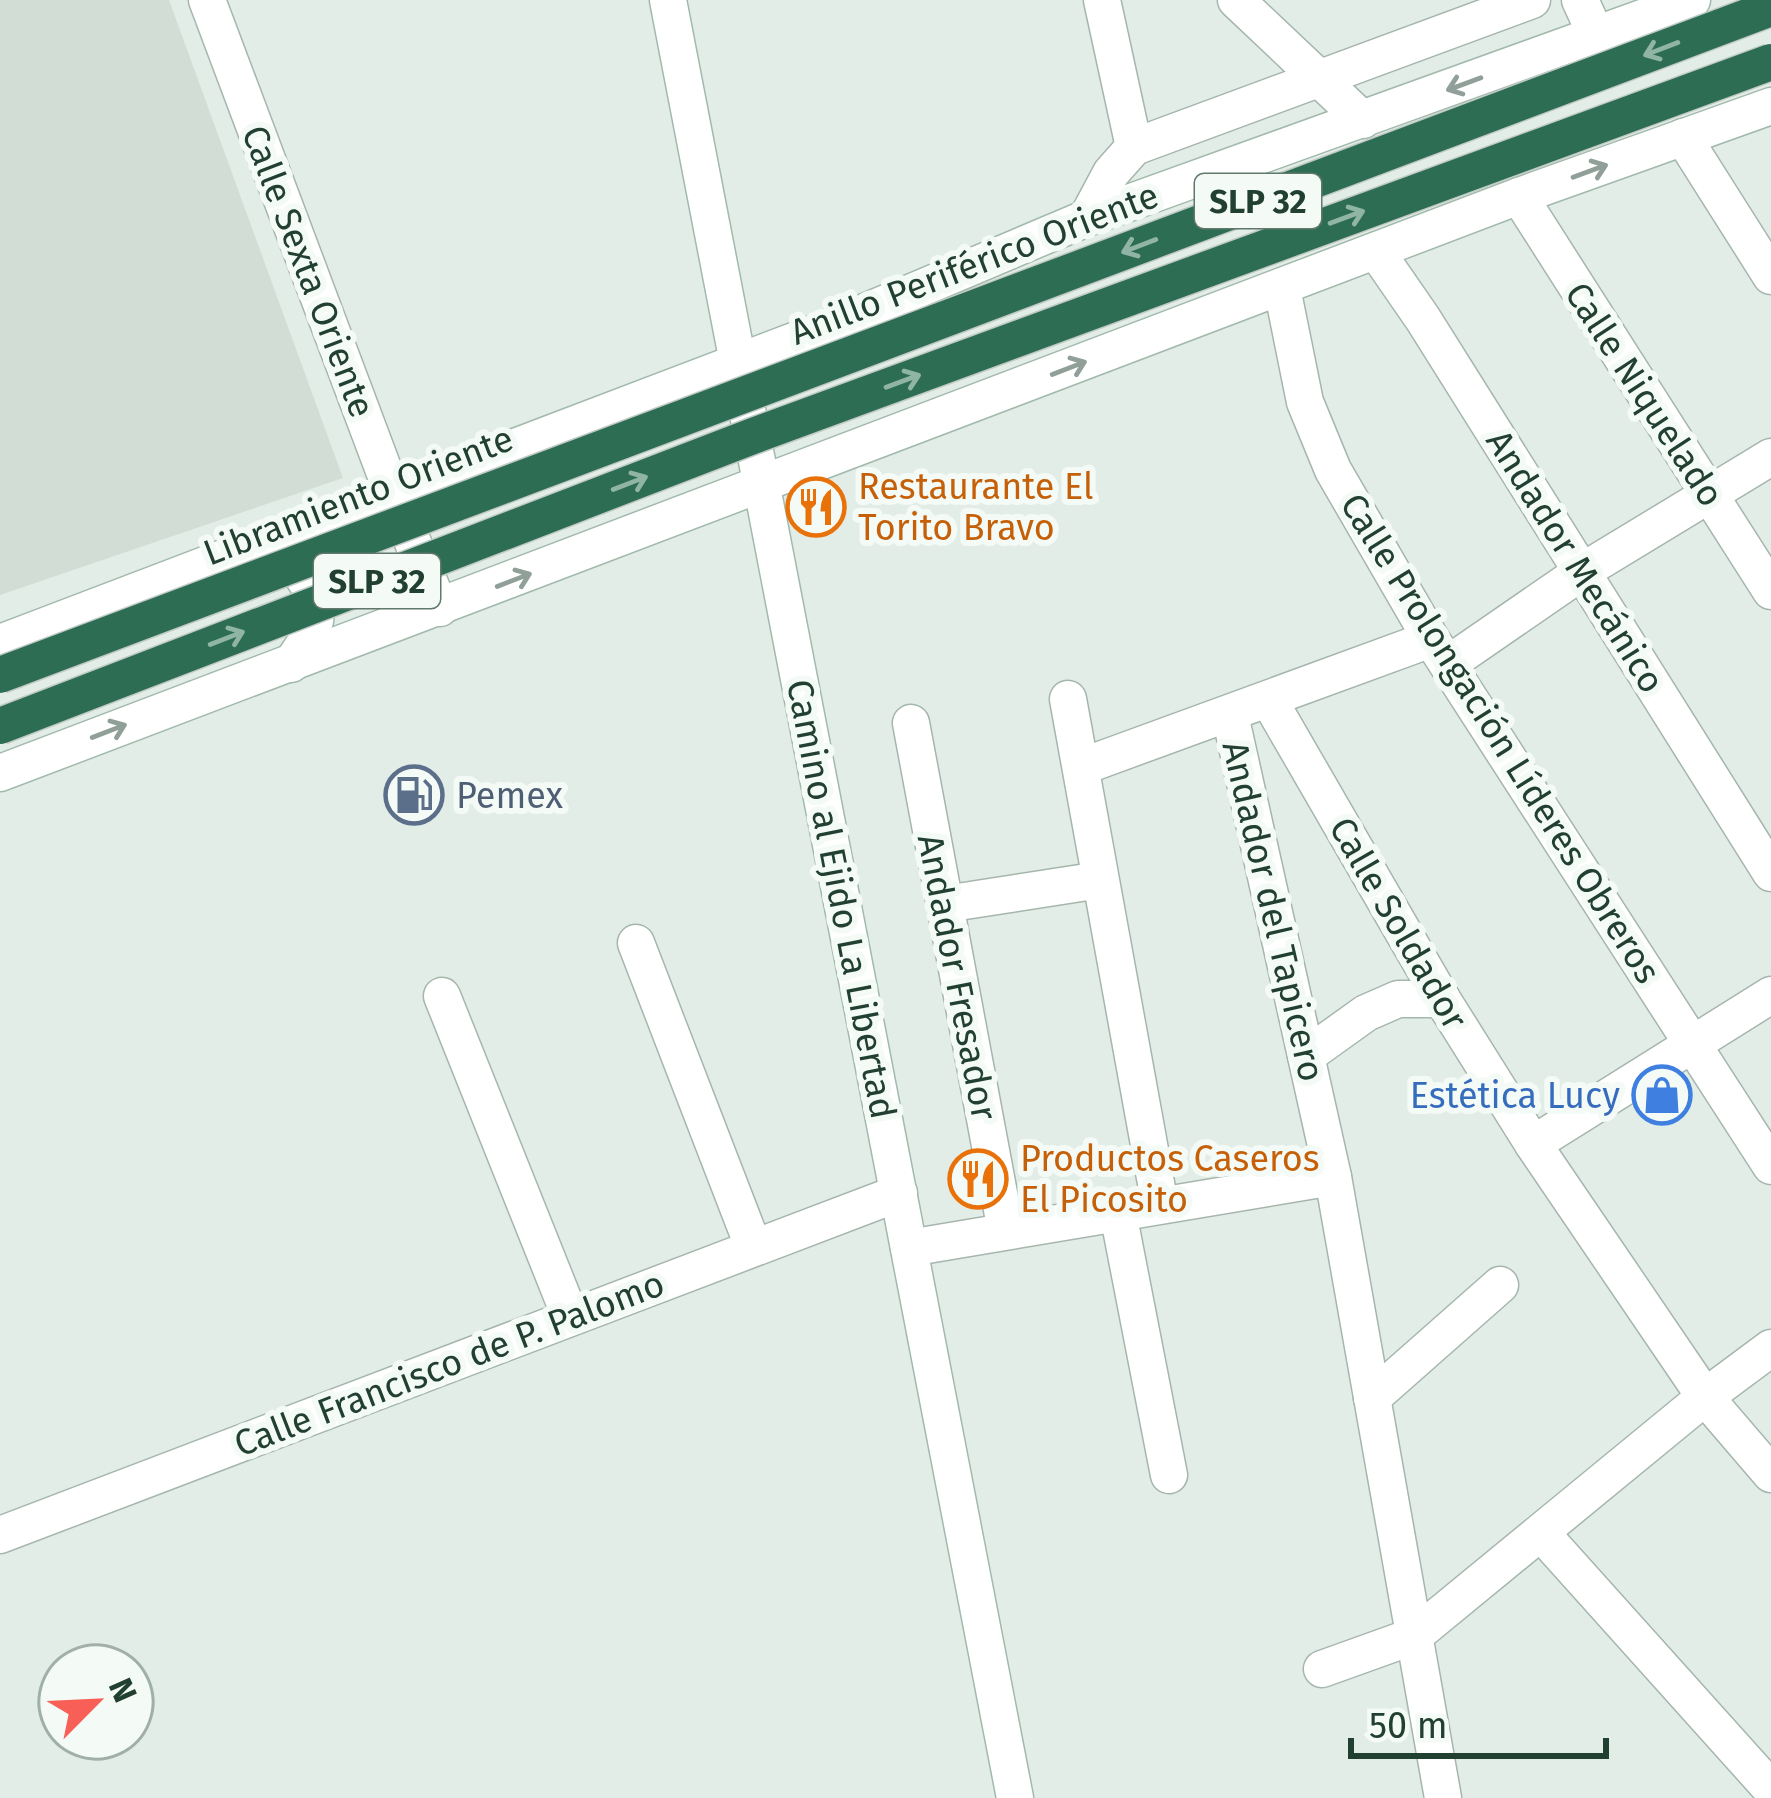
<svg xmlns="http://www.w3.org/2000/svg" width="1771" height="1798" font-family="'Fira Sans',sans-serif">
  <style>
    .built { fill: #d1ddd5 }
    .lines { fill: none; stroke-linecap: round; stroke-linejoin: round }
    .street-casing { stroke: #a5b6ad; stroke-width: 39 }
    .secondary-casing { stroke: #a1baac; stroke-width: 39 }
    .street { stroke: #fff; stroke-width: 36 }
    .secondary { stroke: #fff; stroke-width: 36 }
    .highway-bridge-casing { stroke: #c1cac6; stroke-width: 39; stroke-linecap: butt }
    .highway-bridge { stroke: #2c6d54; stroke-width: 36 }
    .oneway { stroke: #90b4a5 }
    .oneway2 { stroke: #90a098 }
    .labels { text-anchor: middle; stroke-width: 12; stroke-linejoin: round; paint-order: stroke }
    .shield { fill: #f4faf6; stroke: #61786d; stroke-width: 3 }
    .shield-label { font-size: 33px; font-weight: bold; fill: #224032 }
    .street-label { font-size: 36px; fill: #224032; stroke: #f4faf6 }
    .food-label { font-size: 36px; fill: #c56008; stroke: #f4faf6; text-anchor: start }
    .service-label { font-size: 36px; fill: #4e5e75; stroke: #f4faf6; text-anchor: start }
    .shop-label { font-size: 36px; fill: #366cbe; stroke: #f4faf6; text-anchor: end }
  </style>
  <rect width="100%" height="100%" fill="#e3ede7"/>
  <!-- built -->
  <path class="built" d="M 0,0 L 169,0 L 343,478 L 0,595 Z"/>
  <g class="lines">
    <!-- street casing -->
    <g class="street-casing">
      <g id="street">
        <path d="M 207,0 L 392,492 L 440,608"/>
        <path d="M 1102,0 L 1134,147"/>
        <path d="M 1236,0 L 1363,120"/>
        <path d="M 1580,0 L 1596,35"/>
        <path d="M 1683,137 L 1771,276"/>
        <path d="M 1519,196 L 1771,591"/>
        <path d="M 1087,218 L 1111,173 L 1134,147 L 1532,0"/>
        <path d="M 1376,251 L 1423,319 L 1771,873"/>
        <path d="M 1282,288 L 1305,402 L 1333,470 L 1431,639 L 1771,1166"/>
        <path d="M 1448,664 L 1583,571 L 1771,457"/>
        <path d="M 1068,699 L 1160,1205"/>
        <path d="M 1269,700 L 1442,999 L 1533,1144 L 1705,1397 L 1771,1474"/>
        <path d="M 1230,715 L 1333,1177 L 1443,1798"/>
        <path d="M 911,723 L 1006,1231"/>
        <path d="M 1081,767 L 1431,639"/>
        <path d="M 945,904 L 1100,880"/>
        <path d="M 636,943 L 753,1246"/>
        <path d="M 442,996 L 570,1316"/>
        <path d="M 1306,1056 L 1366,1013 L 1398,999 L 1442,999"/>
        <path d="M 1533,1144 L 1771,995"/>
        <path d="M 1118,1213 L 1169,1475"/>
        <path d="M 909,1248 L 1333,1177"/>
        <path d="M 1372,1398 L 1500,1285"/>
        <path d="M 1542,1534 L 1771,1789"/>
        <path d="M 0,1535 L 899,1193"/>
        <path d="M 1322,1669 L 1414,1636 L 1705,1397 L 1771,1348"/>
      </g>
    </g>
    <!-- secondary casing -->
    <g class="secondary-casing">
      <g id="secondary">
        <path d="M 668,0 L 1015,1798"/>
        <path d="M 272,547 C 297,563 326,598 312,630 C 307,642 298,653 291,664"/>
        <path d="M 0,643 L 820,331 L 1087,218 L 1692,0"/>
        <path d="M 0,773 L 1519,196 L 1771,106"/>
      </g>
    </g>
    <!-- street -->
    <use href="#street" class="street"/>
    <!-- secondary -->
    <use href="#secondary" class="secondary"/>
    <!-- highway-bridge casing -->
    <g class="highway-bridge-casing">
      <g id="highway-bridge">
        <path d="M 0,675 L 1771,8"/>
        <path d="M 0,726 L 753,436 L 1771,62"/>
      </g>
    </g>
    <!-- highway-bridge -->
    <use href="#highway-bridge" class="highway-bridge"/>
  </g>
  <!-- one-way arrows -->
  <defs><path id="oneway-shaft" d="M-6 0H5M1.5-3L5.5 0L1.5 3" fill="none" stroke-width="1.6" stroke-linecap="round" stroke-linejoin="round" transform="scale(3)"/></defs>
  <g class="oneway">
    <use href="#oneway-shaft" transform="translate(1661 49) rotate(159)"/>
    <use href="#oneway-shaft" transform="translate(1347 217) rotate(-20)"/>
    <use href="#oneway-shaft" transform="translate(1139 246) rotate(159)"/>
    <use href="#oneway-shaft" transform="translate(903 381) rotate(-20)"/>
    <use href="#oneway-shaft" transform="translate(630 483) rotate(-21)"/>
    <use href="#oneway-shaft" transform="translate(227 638) rotate(-21)"/>
  </g>
  <g class="oneway2">
    <use href="#oneway-shaft" transform="translate(1464 84) rotate(160)"/>
    <use href="#oneway-shaft" transform="translate(1590 171) rotate(-20)"/>
    <use href="#oneway-shaft" transform="translate(1069 368) rotate(-21)"/>
    <use href="#oneway-shaft" transform="translate(514 580) rotate(-21)"/>
    <use href="#oneway-shaft" transform="translate(109 731) rotate(-21)"/>
  </g>
  <!-- icons -->
  <defs>
    <g id="restaurant-ring" transform="scale(3)"><circle r="9.5" fill="#f4faf6" stroke="#e8710a" stroke-width="1.5"/><path d="M-5-6h1v4h1v-4h1v4h1v-4h1v5L-1.5 .5V6h-2V.5L-5-1ZM5-6V6H3V1.5H1.5Q1.5-4 5-6Z" fill="#e8710a"/></g>
    <g id="fuel-ring" transform="scale(3)"><circle r="9.5" fill="#f4faf6" stroke="#5c6f8a" stroke-width="1.5"/><path d="M-5.5-6h7V0h2V4h1.3V-2.5L3-4.5l.8-.8L6-3V5H2.5V1h-1V6h-7ZM-4.2-4.7v3.2H.2V-4.7Z" fill="#5c6f8a"/></g>
    <g id="shop-ring" transform="scale(3)"><circle r="9.5" fill="#f4faf6" stroke="#3f7fe0" stroke-width="1.5"/><path d="M-5-2.5h2.3a2.7 3.5 0 0 1 5.4 0H5L5.5 6h-11ZM-1.5-2.5h3a1.5 2.3 0 0 0-3 0Z" fill="#3f7fe0"/></g>
  </defs>
  <g fill-rule="evenodd">
    <use href="#restaurant-ring" x="816" y="507"/>
    <use href="#fuel-ring" x="414" y="795"/>
    <use href="#shop-ring" x="1662" y="1095"/>
    <use href="#restaurant-ring" x="978" y="1179"/>
  </g>
  <g class="labels">
    <!-- shield labels -->
    <g class="shield">
      <rect x="1195" y="174" width="126" height="54" rx="9"/>
      <rect x="314" y="554" width="126" height="54" rx="9"/>
    </g>
    <g class="shield-label">
      <text x="1258" y="213">SLP 32</text>
      <text x="377" y="593">SLP 32</text>
    </g>
    <!-- street labels -->
    <g class="street-label">
      <text transform="translate(974 263) rotate(-21)" y="13">Anillo Periférico Oriente</text>
      <text transform="translate(309 271) rotate(69)" y="13">Calle Sexta Oriente</text>
      <text transform="translate(1645 394) rotate(57)" y="13">Calle Niquelado</text>
      <text transform="translate(358 495) rotate(-21)" y="13">Libramiento Oriente</text>
      <text transform="translate(1576 561) rotate(58)" y="13">Andador Mecánico</text>
      <text transform="translate(1501 738) rotate(58)" y="13">Calle Prolongación Líderes Obreros</text>
      <text transform="translate(842 899) rotate(79)" y="13">Camino al Ejido La Libertad</text>
      <text transform="translate(1274 911) rotate(77)" y="13">Andador del Tapicero</text>
      <text transform="translate(1399 923) rotate(60)" y="13">Calle Soldador</text>
      <text transform="translate(958 977) rotate(79)" y="13">Andador Fresador</text>
      <text transform="translate(449 1363) rotate(-21)" y="13">Calle Francisco de P. Palomo</text>
    </g>
    <!-- food labels -->
    <g class="food-label">
      <text x="858" y="499">Restaurante El<tspan x="858" dy="41">Torito Bravo</tspan></text>
      <text x="1020" y="1171">Productos Caseros<tspan x="1020" dy="41">El Picosito</tspan></text>
    </g>
    <!-- service labels -->
    <g class="service-label">
      <text x="456" y="808">Pemex</text>
    </g>
    <!-- shop labels -->
    <g class="shop-label">
      <text x="1620" y="1108">Estética Lucy</text>
    </g>
  </g>
  <!-- north arrow -->
  <g transform="translate(96 1702) rotate(66)"><circle r="57" fill="#f4faf6" stroke="#a0b0a8" stroke-width="3"/>
  <path d="M0-9L21 45L0 30L-21 45Z" fill="#f86057"/>
  <text y="-18" font-size="33" font-weight="bold" text-anchor="middle" fill="#224032">N</text>
  </g>
  <!-- scale -->
  <path d="M1351 1738v18h255v-18" fill="none" stroke="#224032" stroke-width="6"/>
  <text x="1369" y="1738" font-size="36" fill="#224032" stroke="#f4faf6" stroke-width="9" paint-order="stroke">50 m</text>
</svg>
